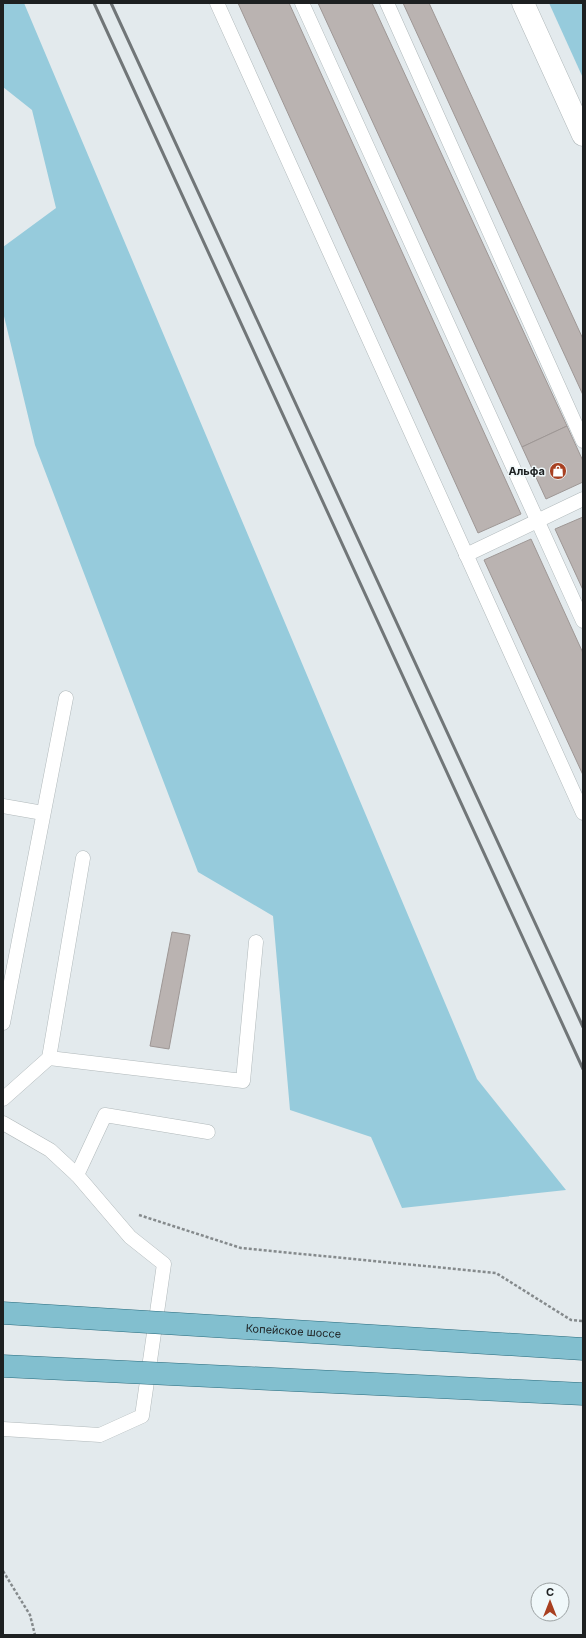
<svg xmlns="http://www.w3.org/2000/svg" width="586" height="1638" font-family="Inter,sans-serif">
  <style>
    .green { fill: #96cbdc }
    .building { fill: #bab3b1; stroke: #9e9795 }
    .lines { fill: none; stroke-linecap: round; stroke-linejoin: round }
    .lane-casing { stroke: #b1b9bb; stroke-width: 15 }
    .secondary-casing { stroke: #b1b9bb; stroke-width: 23 }
    .path { stroke: #858a8c; stroke-width: 2.5; stroke-dasharray: 3 2; stroke-linecap: butt }
    .lane { stroke: #fff; stroke-width: 14 }
    .secondary { stroke: #fff; stroke-width: 22 }
    .rail { stroke: #717678; stroke-width: 3 }
    .primary-bridge-casing { stroke: #296b7d; stroke-width: 23; stroke-linecap: butt }
    .primary-bridge { stroke: #82bfcf; stroke-width: 22 }
    .labels { text-anchor: middle; stroke-width: 3; stroke-linejoin: round; paint-order: stroke }
    .poi-label { font-size: 11px; font-weight: bold; fill: #1d2021; stroke: #f0f8fa; text-anchor: end }
    .street-label { font-size: 11px; fill: #1d2021; stroke: #f0f8fa }
  </style>
  <rect width="100%" height="100%" fill="#e3eaed"/>
  <!-- green -->
  <g class="green">
    <path d="M 3,3 L 24,3 L 477,1079 L 566,1190 L 402,1208 L 371,1137 L 290,1110 L 273,916 L 198,872 L 35,445 L 3,312 L 3,247 L 56,208 L 32,110 L 3,87 Z"/>
    <path d="M 549,3 L 583,3 L 583,78 Z"/>
  </g>
  <!-- building -->
  <g class="building">
    <path d="M 238,3 L 289,3 L 521,514 L 478,533 Z"/>
    <path d="M 318,3 L 372,3 L 567,426 L 522,447 Z"/>
    <path d="M 403,3 L 429,3 L 583,339 L 583,395 Z"/>
    <path d="M 567,426 L 583,461 L 583,482 L 546,499 L 522,447 Z"/>
    <path d="M 583,517 L 583,590 L 555,529 Z"/>
    <path d="M 531,539 L 583,653 L 583,775 L 484,560 Z"/>
    <path d="M 172,932 L 190,935 L 169,1049 L 150,1046 Z"/>
  </g>
  <g class="lines">
    <!-- lane casing -->
    <g class="lane-casing">
      <g id="lane">
        <path d="M 217,3 L 583,813"/>
        <path d="M 302,3 L 583,621"/>
        <path d="M 387,3 L 583,441"/>
        <path d="M 466,555 L 583,499"/>
        <path d="M 3,806 L 43,813"/>
        <path d="M 3,1023 L 66,698"/>
        <path d="M 49,1058 L 243,1081 L 256,942"/>
        <path d="M 3,1099 L 49,1058 L 83,858"/>
        <path d="M 3,1123 L 50,1150 L 77,1175 L 130,1237 L 164,1264 L 142,1416 L 100,1435 L 3,1429"/>
        <path d="M 77,1175 L 105,1115 L 208,1132"/>
      </g>
    </g>
    <!-- secondary casing -->
    <g class="secondary-casing">
      <path id="secondary" d="M 523,3 L 583,135"/>
    </g>
    <!-- path -->
    <g class="path">
      <path d="M 139,1215 L 241,1248 L 496,1273 L 571,1320 L 583,1321"/>
      <path d="M 3,1571 L 30,1615 L 35,1635"/>
    </g>
    <!-- lane -->
    <use href="#lane" class="lane"/>
    <!-- secondary -->
    <use href="#secondary" class="secondary"/>
    <!-- rail -->
    <g class="rail">
      <path d="M 94,3 L 583,1069"/>
      <path d="M 111,3 L 583,1027"/>
    </g>
    <!-- primary-bridge casing -->
    <g class="primary-bridge-casing">
      <g id="primary-bridge">
        <path id="s1" d="M 3,1313 L 583,1349"/>
        <path d="M 3,1366 L 583,1394"/>
      </g>
    </g>
    <!-- primary-bridge -->
    <use href="#primary-bridge" class="primary-bridge"/>
  </g>
  <!-- icons -->
  <defs>
    <g id="shop-disc" transform="scale(0.9)"><circle r="9.5" fill="#a84021" stroke="#f0f8fa"/><path d="M-5-2.5h2.3a2.7 3.5 0 0 1 5.4 0H5L5.5 6h-11ZM-1.5-2.5h3a1.5 2.3 0 0 0-3 0Z" fill="#fff"/></g>
  </defs>
  <g fill-rule="evenodd">
    <use href="#shop-disc" x="558" y="471"/>
  </g>
  <g class="labels">
    <!-- poi labels -->
    <g class="poi-label">
      <text x="545" y="475">Альфа</text>
    </g>
    <!-- street labels -->
    <g class="street-label">
      <text dy="4" stroke="none"><textPath href="#s1" startOffset="291">Копейское шоссе</textPath></text>
    </g>
  </g>
  <!-- border -->
  <rect width="586" height="1638" fill="none" stroke="#1d2021" stroke-width="8"/>
  <!-- north arrow -->
  <g transform="translate(550 1602)"><circle r="19" fill="#f0f8fa" stroke="#9ca2a3"/>
  <path d="M0-3L7 15L0 10L-7 15Z" fill="#a84021"/>
  <text y="-6" font-size="11" font-weight="bold" text-anchor="middle" fill="#1d2021">С</text>
  </g>
</svg>
